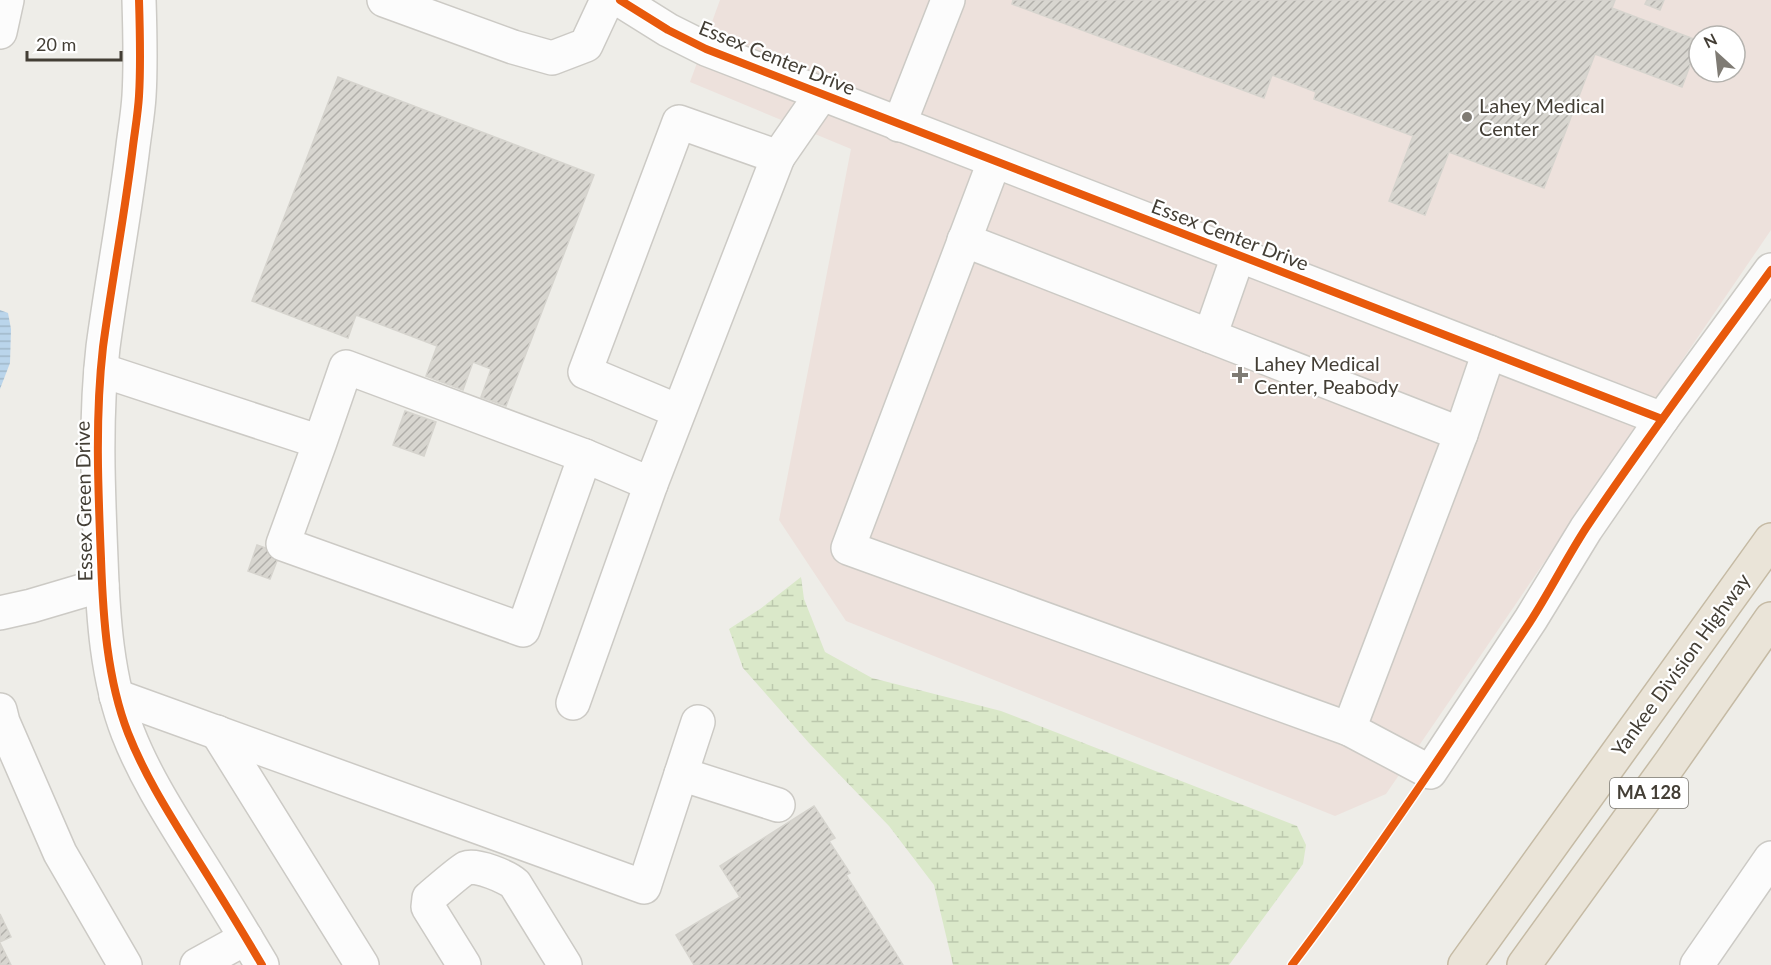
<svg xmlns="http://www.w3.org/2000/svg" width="1771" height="965" font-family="Lato,sans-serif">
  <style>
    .medical { fill: #ede1dc; fill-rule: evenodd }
    .wetland { fill: url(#wetland-marsh) }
    .water { fill: url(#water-rules) }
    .building { fill: url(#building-hatch); stroke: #d6d4ce; stroke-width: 1.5 }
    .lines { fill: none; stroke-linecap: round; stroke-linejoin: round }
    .minor-casing { stroke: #cccac5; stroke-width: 36 }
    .highway-casing { stroke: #c5baa4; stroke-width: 36 }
    .minor { stroke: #fcfcfc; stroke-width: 33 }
    .highway { stroke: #eae4d8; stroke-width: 33 }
    .cycleway-casing { stroke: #fff; stroke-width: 11 }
    .cycleway { stroke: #e8590c; stroke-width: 8 }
    .poi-dot { fill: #7f7b74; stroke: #fff; stroke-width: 2 }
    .labels { text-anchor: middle; stroke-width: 4.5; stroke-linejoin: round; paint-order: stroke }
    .shield { fill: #fff; stroke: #7b7872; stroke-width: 1.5 }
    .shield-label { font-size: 18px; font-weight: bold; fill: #433e35 }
    .street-label { font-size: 20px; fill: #433e35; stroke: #fff }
    .poi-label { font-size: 20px; fill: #433e35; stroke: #fff; text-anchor: start }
  </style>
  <defs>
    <pattern id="wetland-marsh" width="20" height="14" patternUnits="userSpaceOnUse" patternTransform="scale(1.5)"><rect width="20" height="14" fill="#dae8c9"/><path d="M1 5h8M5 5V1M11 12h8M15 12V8" fill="none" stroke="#bcc8ad"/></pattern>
    <pattern id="water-rules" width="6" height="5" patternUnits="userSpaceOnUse" patternTransform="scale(1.5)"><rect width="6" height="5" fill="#bad5eb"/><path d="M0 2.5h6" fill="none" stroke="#a1b8ca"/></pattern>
    <pattern id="building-hatch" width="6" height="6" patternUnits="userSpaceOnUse" patternTransform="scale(1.5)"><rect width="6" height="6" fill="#d8d6d0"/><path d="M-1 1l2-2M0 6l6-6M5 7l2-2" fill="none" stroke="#b1afaa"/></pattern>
  </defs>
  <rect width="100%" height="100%" fill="#eeede8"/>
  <!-- medical -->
  <path class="medical" d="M 720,0 L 1771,0 L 1771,230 L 1386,794 L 1335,816 L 846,621 L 779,520 L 851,149 L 690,82 ZM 1699,36 L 1735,36 L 1735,72 L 1699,72 Z"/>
  <!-- wetland -->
  <path class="wetland" d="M 801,577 L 804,599 L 825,652 L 872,678 L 1001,711 L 1297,826 L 1306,845 L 1303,864 L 1229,965 L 953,965 L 934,885 L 889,826 L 809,743 L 743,668 L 729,629 L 760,609 Z"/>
  <!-- water -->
  <path class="water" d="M 0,310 L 8,313 L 11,329 L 10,363 L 0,389 Z"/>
  <!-- building -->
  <g class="building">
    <path d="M 1013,0 L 1615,0 L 1612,8 L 1699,41 L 1682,87 L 1595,54 L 1544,188 L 1449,152 L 1425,215 L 1389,201 L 1413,136 L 1314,99 L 1316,92 L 1272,75 L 1264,98 L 1012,4 Z"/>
    <path d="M 1647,0 L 1664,0 L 1660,10 L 1645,4 Z"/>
    <path d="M 338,77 L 594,175 L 506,406 L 481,397 L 491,369 L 473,362 L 463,390 L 426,376 L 437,346 L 356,315 L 348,338 L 252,301 Z"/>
    <path d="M 405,411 L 436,422 L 424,456 L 393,445 Z"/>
    <path d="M 257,545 L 280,553 L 270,579 L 248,571 Z"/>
    <path d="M 814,806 L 835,838 L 829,841 L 850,873 L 846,875 L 903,965 L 694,965 L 676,935 L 740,897 L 720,866 Z"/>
    <path d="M 0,914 L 11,937 L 0,942 Z"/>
    <path d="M 0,943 L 11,965 L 0,965 Z"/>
  </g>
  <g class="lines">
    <!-- minor casing -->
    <g class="minor-casing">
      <g id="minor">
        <path d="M 139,0 C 140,32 141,64 139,96 C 138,113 135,130 133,146 C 125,213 112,280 103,347 C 95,417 98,488 101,559 C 103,617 107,679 128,733 C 144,774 168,812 191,849 C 215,887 239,926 262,965"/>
        <path d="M 384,0 L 513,47 L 552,58 L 586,45 L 607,0"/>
        <path d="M 620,0 L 668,30 L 706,49 L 1662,419"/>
        <path d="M 0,32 L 7,0"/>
        <path d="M 899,125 L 948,0"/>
        <path d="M 778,157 L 821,95"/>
        <path d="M 994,162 L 848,548 L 1349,729 L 1430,772 L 1531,619 L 1586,529 L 1662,419 L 1771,270"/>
        <path d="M 964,240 L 1461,434"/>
        <path d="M 1210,336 L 1238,256"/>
        <path d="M 101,370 L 320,442 L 283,544 L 523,630 L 585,456 L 346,367 L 320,442"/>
        <path d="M 585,456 L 651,484 L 778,157 L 679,122 L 585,372 L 678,411"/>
        <path d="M 0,613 L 31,606 L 102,585"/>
        <path d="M 116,696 L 644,887 L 698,722"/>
        <path d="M 573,703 L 651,484"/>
        <path d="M 0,710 L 3,722 L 60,853 L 125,965"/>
        <path d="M 1349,729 L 1461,434 L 1489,352"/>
        <path d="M 217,732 L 362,965"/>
        <path d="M 681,774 L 778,805"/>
        <path d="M 197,965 L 246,938"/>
        <path d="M 464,965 L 428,907 L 429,898 C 436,892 460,871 466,868 C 476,864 508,877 515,884 L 565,965"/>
        <path d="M 1697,965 L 1771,858"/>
      </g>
    </g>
    <!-- highway casing -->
    <g class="highway-casing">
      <g id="highway">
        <path d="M 1465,965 L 1771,540"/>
        <path d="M 1524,965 L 1671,762 L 1771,619"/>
      </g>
    </g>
    <!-- minor -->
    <use href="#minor" class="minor"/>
    <!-- highway -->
    <use href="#highway" class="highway"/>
    <!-- cycleway casing -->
    <g class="cycleway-casing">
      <g id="cycleway">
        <path d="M 139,0 C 140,32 141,64 139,96 C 138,113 135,130 133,146 C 125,213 112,280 103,347 C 95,417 98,488 101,559 C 103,617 107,679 128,733 C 144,774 168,812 191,849 C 215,887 239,926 262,965"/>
        <path d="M 620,0 L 668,30 L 706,49 L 1662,419"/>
        <path d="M 1292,965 C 1376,854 1453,738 1530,622 C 1550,591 1566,559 1586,528 C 1645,440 1709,355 1771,270"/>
      </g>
    </g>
    <!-- cycleway -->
    <use href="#cycleway" class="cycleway"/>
  </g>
  <!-- markers -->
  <g class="poi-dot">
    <circle cx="1467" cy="117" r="6"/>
    <path d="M1237 366h6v6h6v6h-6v6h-6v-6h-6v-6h6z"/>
  </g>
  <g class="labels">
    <!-- shield labels -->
    <rect class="shield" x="1610" y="778" width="78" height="30" rx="4.5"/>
    <g class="shield-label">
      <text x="1649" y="799">MA 128</text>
    </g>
    <!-- street labels -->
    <g class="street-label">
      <text transform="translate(777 58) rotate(22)" y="7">Essex Center Drive</text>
      <text transform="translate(1230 235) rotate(21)" y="7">Essex Center Drive</text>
      <text transform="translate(84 501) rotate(-91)" y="7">Essex Green Drive</text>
      <text transform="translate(1681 665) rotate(-54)" y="7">Yankee Division Highway</text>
    </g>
    <!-- poi labels -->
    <g class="poi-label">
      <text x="1479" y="113">Lahey Medical<tspan x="1479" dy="23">Center</tspan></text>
      <text x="1254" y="371">Lahey Medical<tspan x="1254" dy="23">Center, Peabody</tspan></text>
    </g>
  </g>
  <!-- north arrow -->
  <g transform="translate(1717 54) rotate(333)"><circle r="28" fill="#ffffff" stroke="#b4b2ae" stroke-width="1.5"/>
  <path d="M0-4.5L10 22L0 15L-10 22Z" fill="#7f7b74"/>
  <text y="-9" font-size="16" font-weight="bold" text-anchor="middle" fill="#433e35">N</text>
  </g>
  <!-- scale -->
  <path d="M27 51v9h94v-9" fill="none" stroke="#433e35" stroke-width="3"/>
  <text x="36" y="51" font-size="18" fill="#433e35" stroke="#ffffff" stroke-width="4.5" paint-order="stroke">20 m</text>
</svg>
